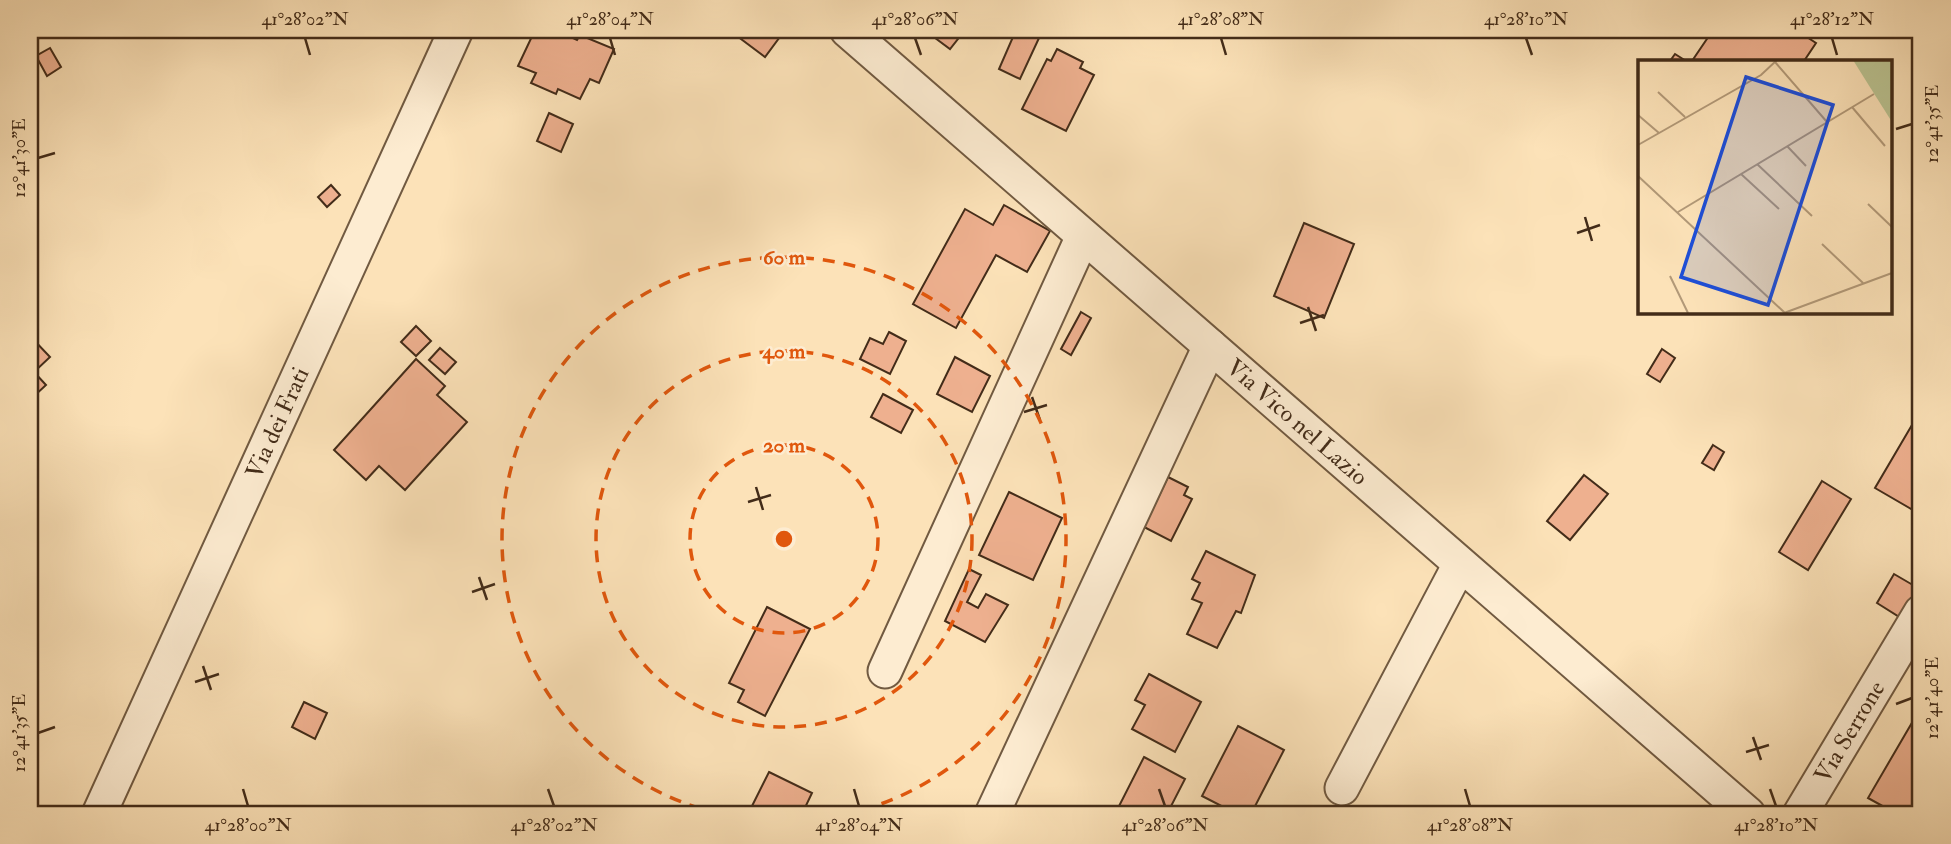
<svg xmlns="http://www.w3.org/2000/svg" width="1951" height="844" font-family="'IM FELL Double Pica',serif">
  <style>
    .building { fill: #eeb08f; stroke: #432c19; stroke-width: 2 }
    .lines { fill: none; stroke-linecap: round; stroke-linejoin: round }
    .street-casing { stroke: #715a41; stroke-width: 37 }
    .street { stroke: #fdecd1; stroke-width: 33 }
    .ticks { fill: none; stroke: #432c19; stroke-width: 2.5 }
    .ring { fill: none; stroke: #e0570d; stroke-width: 3.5; stroke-dasharray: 12 9 }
    .labels { text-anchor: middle; stroke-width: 5; stroke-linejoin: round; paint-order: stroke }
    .street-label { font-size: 24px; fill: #432c19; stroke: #fdecd1 }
    .inset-road { fill: none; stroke: #b29978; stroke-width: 2 }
    .view { fill: #1d4ed8; fill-opacity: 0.15; stroke: #1d4ed8; stroke-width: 3.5 }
    .inset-edge { fill: none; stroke: #432c19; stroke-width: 3.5 }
    .centre { fill: #e0570d; stroke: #fdecd1; stroke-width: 3.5 }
    .ring-label { font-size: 21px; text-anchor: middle; font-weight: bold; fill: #e0570d; stroke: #fdecd1; stroke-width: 5; stroke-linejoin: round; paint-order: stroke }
    .neatline { fill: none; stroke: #432c19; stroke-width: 2.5 }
    .ticks-label { font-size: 18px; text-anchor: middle; fill: #432c19 }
  </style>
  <rect width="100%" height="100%" fill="#fce2b8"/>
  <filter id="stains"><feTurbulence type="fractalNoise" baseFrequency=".00286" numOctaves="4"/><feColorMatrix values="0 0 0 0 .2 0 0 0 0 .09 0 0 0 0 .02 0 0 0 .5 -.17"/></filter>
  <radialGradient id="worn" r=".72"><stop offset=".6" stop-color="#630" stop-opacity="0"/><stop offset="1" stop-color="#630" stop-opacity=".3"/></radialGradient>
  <!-- building -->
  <g class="building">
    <path d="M 535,30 L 556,30 L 577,40 L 580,35 L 614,49 L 599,83 L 590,79 L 580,99 L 558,89 L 556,94 L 531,83 L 536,73 L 518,66 Z"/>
    <path d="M 729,30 L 785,30 L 765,57 Z"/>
    <path d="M 929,30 L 965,30 L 950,49 L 927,32 Z"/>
    <path d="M 1016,30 L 1039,38 L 1020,79 L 999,69 Z"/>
    <path d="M 1713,30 L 1796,30 L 1816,43 L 1804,61 L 1692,61 Z"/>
    <path d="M 50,48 L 61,67 L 47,76 L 36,56 Z"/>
    <path d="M 1057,49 L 1083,62 L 1080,68 L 1094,75 L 1066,131 L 1022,109 L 1047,59 L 1051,61 Z"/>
    <path d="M 1675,54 L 1686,61 L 1670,61 Z"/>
    <path d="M 549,113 L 573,124 L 561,152 L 537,141 Z"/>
    <path d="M 331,185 L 340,195 L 327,207 L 318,197 Z"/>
    <path d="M 1004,205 L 1050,231 L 1027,272 L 996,255 L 956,328 L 913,304 L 965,209 L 993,225 Z"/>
    <path d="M 1304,223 L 1354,244 L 1324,318 L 1274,296 Z"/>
    <path d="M 1081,312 L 1091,318 L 1071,355 L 1061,349 Z"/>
    <path d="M 416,326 L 431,341 L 416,356 L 401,342 Z"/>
    <path d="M 889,332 L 906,341 L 890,374 L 860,359 L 870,338 L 883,344 Z"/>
    <path d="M 31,337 L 50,357 L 34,372 L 46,385 L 30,400 Z"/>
    <path d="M 440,348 L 456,362 L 445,374 L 429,360 Z"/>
    <path d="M 1662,349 L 1675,358 L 1660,382 L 1647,374 Z"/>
    <path d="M 955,357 L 990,376 L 972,412 L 937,394 Z"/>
    <path d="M 416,359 L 445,386 L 437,395 L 467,422 L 405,490 L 379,466 L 366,480 L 334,450 Z"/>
    <path d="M 883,394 L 913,410 L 901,433 L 871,417 Z"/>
    <path d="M 1919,413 L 1921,495 L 1913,510 L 1875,488 Z"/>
    <path d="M 1713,445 L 1724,452 L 1714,470 L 1702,463 Z"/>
    <path d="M 1584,475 L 1608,494 L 1570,540 L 1547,521 Z"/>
    <path d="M 1168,477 L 1188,487 L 1184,495 L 1192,499 L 1171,541 L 1144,527 Z"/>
    <path d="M 1822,481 L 1851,499 L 1808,570 L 1779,552 Z"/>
    <path d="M 1009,492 L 1062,518 L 1033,580 L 979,555 Z"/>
    <path d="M 1206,551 L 1255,575 L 1241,613 L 1236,611 L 1217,648 L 1187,634 L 1202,603 L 1192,599 L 1200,583 L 1192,579 Z"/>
    <path d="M 969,569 L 981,575 L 967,602 L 978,608 L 986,594 L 1008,605 L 985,642 L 945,621 Z"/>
    <path d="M 1894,574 L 1918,588 L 1901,618 L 1877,603 Z"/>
    <path d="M 767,607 L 810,629 L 765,716 L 738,702 L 744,690 L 729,683 Z"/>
    <path d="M 1149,674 L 1201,702 L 1175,752 L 1132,729 L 1145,705 L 1135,700 Z"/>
    <path d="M 304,702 L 327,713 L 315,739 L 292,727 Z"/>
    <path d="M 1913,721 L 1921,726 L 1921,814 L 1897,814 L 1868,798 Z"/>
    <path d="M 1238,726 L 1284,750 L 1251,814 L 1237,814 L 1202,796 Z"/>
    <path d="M 1144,757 L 1185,779 L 1167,814 L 1115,814 Z"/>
    <path d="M 769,772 L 812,793 L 802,814 L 748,814 Z"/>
  </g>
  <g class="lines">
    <!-- street casing -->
    <g class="street-casing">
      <g id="street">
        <path id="s1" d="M 847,30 L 1748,814"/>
        <path d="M 885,671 L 1083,236"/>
        <path d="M 1342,788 L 1460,564"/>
        <path id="s2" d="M 99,814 L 456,30"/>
        <path d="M 992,814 L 1210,346"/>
        <path id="s3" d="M 1800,814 L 1921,612"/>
      </g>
    </g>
    <!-- street -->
    <use href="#street" class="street"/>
  </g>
  <!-- ticks -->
  <path class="ticks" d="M 305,38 L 310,55M 610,38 L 615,55M 915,38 L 921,55M 1221,38 L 1226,55M 1526,38 L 1532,55M 1832,38 L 1837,55M 1896,129 L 1912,124M 38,158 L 55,153M 1585,217 L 1592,241M 1577,233 L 1600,225M 1308,307 L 1316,331M 1300,323 L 1324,315M 1032,397 L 1040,420M 1024,412 L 1047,405M 756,487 L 763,510M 748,502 L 771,495M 479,577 L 487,600M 472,592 L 495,584M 203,666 L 211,690M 195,682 L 219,674M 1896,704 L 1912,698M 38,733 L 55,727M 1753,737 L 1761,760M 1746,752 L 1769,745M 243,789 L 248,806M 548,789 L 554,806M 854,789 L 859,806M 1159,789 L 1165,806M 1465,789 L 1470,806M 1770,789 L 1776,806"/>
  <!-- distance rings -->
  <g class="ring">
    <circle cx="784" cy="539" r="94"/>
    <circle cx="784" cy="539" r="188"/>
    <path d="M721 814A282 282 0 1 1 847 814"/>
  </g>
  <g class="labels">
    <!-- street labels -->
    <g class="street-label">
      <text dy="8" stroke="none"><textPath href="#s2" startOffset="430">Via dei Frati</textPath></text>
      <text dy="8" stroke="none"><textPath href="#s1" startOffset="597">Via Vico nel Lazio</textPath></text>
      <text dy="8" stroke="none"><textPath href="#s3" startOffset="96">Via Serrone</textPath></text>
    </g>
  </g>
  <!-- overview -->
  <g transform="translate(1638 60)">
    <rect width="254" height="254" fill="#fce2b8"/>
    <path d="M 215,0 L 254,0 L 254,62 L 230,24 Z" fill="#bbc492"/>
    <path class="inset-road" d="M 137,2 L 189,62M 20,32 L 47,57M 214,47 L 247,86M 0,55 L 21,73M 0,85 L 123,15 L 139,0M 149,86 L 168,106M 119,104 L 174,156M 103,114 L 141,149M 0,116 L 147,253M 230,144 L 254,167M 40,152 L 236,34M 184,184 L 225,223M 32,216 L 50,253M 146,253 L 254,213"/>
    <path class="view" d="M 108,17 L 195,45 L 130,245 L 43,217 Z"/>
    <rect width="254" height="254" class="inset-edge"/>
  </g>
  <circle cx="784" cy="539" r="10" class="centre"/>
  <g class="ring-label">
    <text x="784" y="264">60 m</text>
    <text x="784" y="358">40 m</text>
    <text x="784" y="452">20 m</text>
  </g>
  <!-- margin -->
  <rect width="1951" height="844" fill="none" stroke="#fce2b8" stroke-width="77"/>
  <rect x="38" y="38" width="1874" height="768" class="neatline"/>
  <g class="ticks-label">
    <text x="305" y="25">41°28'02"N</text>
    <text x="610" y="25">41°28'04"N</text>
    <text x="915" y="25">41°28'06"N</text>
    <text x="1221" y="25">41°28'08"N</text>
    <text x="1526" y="25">41°28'10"N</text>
    <text x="1832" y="25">41°28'12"N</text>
    <text transform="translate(1932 124) rotate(-90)" y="6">12°41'35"E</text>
    <text transform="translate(19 158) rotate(-90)" y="6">12°41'30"E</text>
    <text transform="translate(1932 698) rotate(-90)" y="6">12°41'40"E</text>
    <text transform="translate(19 733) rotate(-90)" y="6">12°41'35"E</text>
    <text x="248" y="831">41°28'00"N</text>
    <text x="554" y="831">41°28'02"N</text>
    <text x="859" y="831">41°28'04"N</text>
    <text x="1165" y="831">41°28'06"N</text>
    <text x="1470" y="831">41°28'08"N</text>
    <text x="1776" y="831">41°28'10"N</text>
  </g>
  <rect width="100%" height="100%" filter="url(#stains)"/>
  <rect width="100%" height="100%" fill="url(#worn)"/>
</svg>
